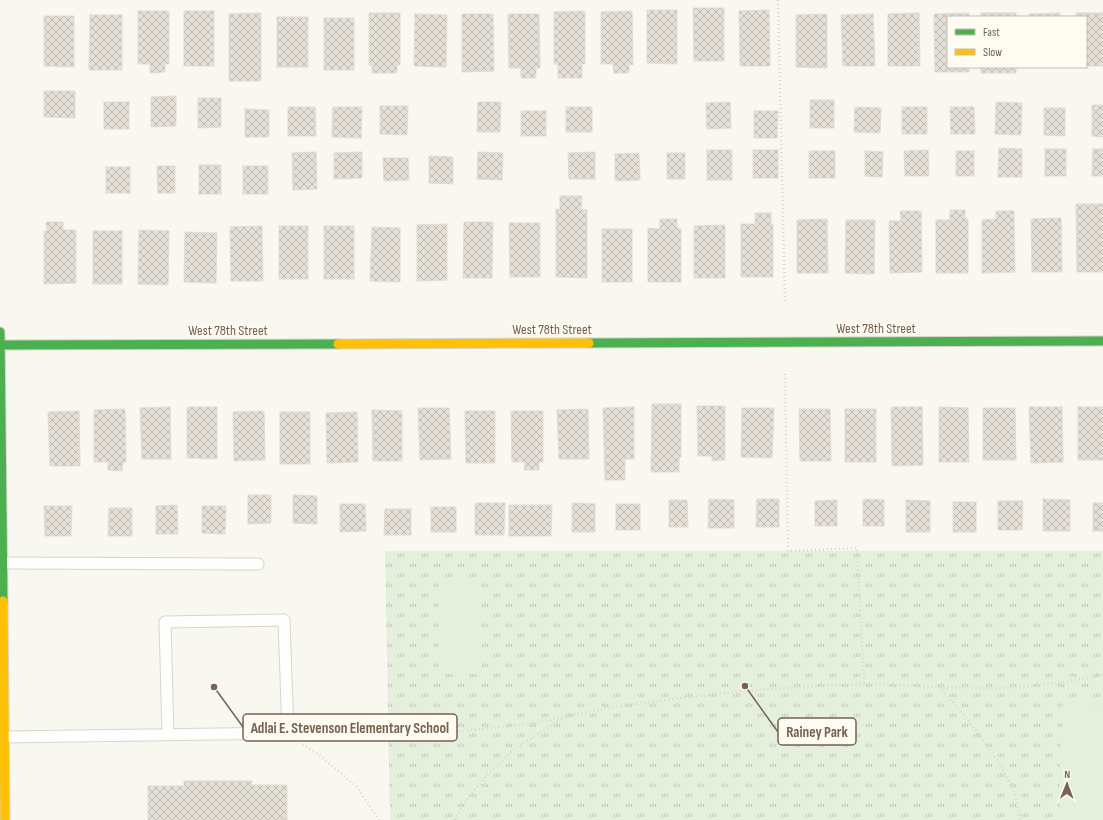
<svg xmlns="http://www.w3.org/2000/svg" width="1103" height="820" font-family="'Sofia Sans Condensed',sans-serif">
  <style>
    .park { fill: url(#park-tufts) }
    .garden { fill: #e4efdc }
    .building { fill: url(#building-cross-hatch); stroke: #e1dbd3 }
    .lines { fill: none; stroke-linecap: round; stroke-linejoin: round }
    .lane-casing { stroke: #d8d4ce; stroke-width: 13 }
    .fast-casing { stroke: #d8d4cd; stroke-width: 11 }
    .slow-casing { stroke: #d8d4cd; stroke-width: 11 }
    .path { stroke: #dad6d0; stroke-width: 2.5; stroke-dasharray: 1 3; stroke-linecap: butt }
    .lane { stroke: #fefefd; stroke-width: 11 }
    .fast { stroke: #4caf50; stroke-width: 9 }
    .slow { stroke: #ffc107; stroke-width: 9 }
    .labels { text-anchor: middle; stroke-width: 3; stroke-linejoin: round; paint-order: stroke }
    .street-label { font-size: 14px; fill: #766250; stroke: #fefbf3 }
    .leader { fill: none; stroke: #766250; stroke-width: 1.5 }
    .callout-dot { fill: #766250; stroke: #fefbf3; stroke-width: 1.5 }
    .callout { fill: #fefbf3; stroke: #766250; stroke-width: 1.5 }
    .callout-label { font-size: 15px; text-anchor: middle; font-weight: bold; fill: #766250 }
  </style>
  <defs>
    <pattern id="park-tufts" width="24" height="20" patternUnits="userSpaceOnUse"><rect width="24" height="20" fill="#e4efdc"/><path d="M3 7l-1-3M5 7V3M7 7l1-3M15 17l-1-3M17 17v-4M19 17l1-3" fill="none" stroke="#bdc5b5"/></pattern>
    <pattern id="building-cross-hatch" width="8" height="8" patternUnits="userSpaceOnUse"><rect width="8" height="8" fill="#e5e0d7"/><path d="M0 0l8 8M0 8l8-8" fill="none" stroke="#beb9b1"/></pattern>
  </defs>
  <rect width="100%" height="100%" fill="#f8f7f0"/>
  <!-- park -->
  <path class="park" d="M 385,551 L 1103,551 L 1103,820 L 390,820 Z"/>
  <!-- garden -->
  <g class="garden">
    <path d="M 438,582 L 481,582 L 482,674 L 438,674 Z"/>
    <path d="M 1080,693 L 1089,706 L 1103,705 L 1103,820 L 1067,820 L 1060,809 L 1059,798 L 1061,737 L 1064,717 L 1059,708 Z"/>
  </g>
  <!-- building -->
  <g class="building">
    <path d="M 693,8 L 724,8 L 724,61 L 694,61 Z"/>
    <path d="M 647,10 L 677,10 L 677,64 L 647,63 Z"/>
    <path d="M 769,10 L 770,66 L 740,66 L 739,11 Z"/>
    <path d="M 138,11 L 169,11 L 169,64 L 165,64 L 165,72 L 150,73 L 150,64 L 138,64 Z"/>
    <rect x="184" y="11" width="30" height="55"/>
    <path d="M 585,11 L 585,64 L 582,64 L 582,78 L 558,78 L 558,64 L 554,64 L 554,12 Z"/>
    <path d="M 632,11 L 633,65 L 629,64 L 629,73 L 614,73 L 613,64 L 601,64 L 601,12 Z"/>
    <path d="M 261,13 L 261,81 L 229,81 L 229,14 Z"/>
    <path d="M 369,13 L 400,13 L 400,65 L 397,65 L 397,73 L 372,73 L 372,65 L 369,65 Z"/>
    <path d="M 919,13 L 920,66 L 888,66 L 888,14 Z"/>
    <path d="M 969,13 L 969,17 L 948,17 L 948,67 L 969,67 L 969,72 L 935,72 L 934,14 Z"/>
    <rect x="981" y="13" width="35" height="4"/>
    <path d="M 1060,13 L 1060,17 L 1029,17 L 1029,14 Z"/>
    <path d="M 1076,13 L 1103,13 L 1103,66 L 1086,66 L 1086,17 L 1076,17 Z"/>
    <path d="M 415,14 L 447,15 L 446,67 L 414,66 Z"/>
    <path d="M 462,14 L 493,14 L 494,71 L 462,72 Z"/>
    <path d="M 508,14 L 539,14 L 540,68 L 536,68 L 536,78 L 521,78 L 521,68 L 509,68 Z"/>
    <path d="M 827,14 L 827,68 L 796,67 L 796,15 Z"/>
    <path d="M 873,14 L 875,66 L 843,66 L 841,15 Z"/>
    <path d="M 90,15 L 122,15 L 122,70 L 89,70 Z"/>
    <path d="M 44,16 L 74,16 L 74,67 L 44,66 Z"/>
    <rect x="277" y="17" width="31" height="50"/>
    <rect x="324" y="18" width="30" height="52"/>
    <rect x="981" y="67" width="35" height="6"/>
    <path d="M 44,91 L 75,91 L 75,118 L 44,117 Z"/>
    <path d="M 176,96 L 176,126 L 151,127 L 151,97 Z"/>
    <path d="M 198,98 L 221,98 L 221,127 L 198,128 Z"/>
    <rect x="810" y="100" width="24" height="28"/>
    <rect x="104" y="102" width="25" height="27"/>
    <path d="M 478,102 L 501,102 L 500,132 L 477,132 Z"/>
    <path d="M 730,102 L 731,128 L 707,129 L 706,103 Z"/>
    <path d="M 996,102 L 1022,103 L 1021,135 L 995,134 Z"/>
    <path d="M 1092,105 L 1103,105 L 1103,137 L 1092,136 Z"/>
    <path d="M 380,106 L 408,106 L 407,135 L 380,134 Z"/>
    <path d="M 288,107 L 315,107 L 316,136 L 288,136 Z"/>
    <path d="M 333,107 L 362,107 L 361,138 L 332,137 Z"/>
    <rect x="566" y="107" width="26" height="25"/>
    <path d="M 855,107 L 881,108 L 880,133 L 854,132 Z"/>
    <rect x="902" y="107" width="25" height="27"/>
    <path d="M 950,107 L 974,107 L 975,134 L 951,134 Z"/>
    <path d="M 1044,108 L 1065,108 L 1065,136 L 1044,135 Z"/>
    <path d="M 245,109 L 269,110 L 269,137 L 245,137 Z"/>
    <rect x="521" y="111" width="25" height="25"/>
    <path d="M 754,111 L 778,111 L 777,138 L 754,138 Z"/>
    <path d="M 999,148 L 1022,149 L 1022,177 L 998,177 Z"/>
    <rect x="1045" y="149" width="21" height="27"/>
    <path d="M 1093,149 L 1103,149 L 1103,176 L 1092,176 Z"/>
    <rect x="707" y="150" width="25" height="30"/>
    <rect x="753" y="150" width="25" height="28"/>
    <path d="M 928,150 L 929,176 L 905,176 L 904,151 Z"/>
    <rect x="809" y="151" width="26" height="27"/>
    <path d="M 865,151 L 883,152 L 882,177 L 865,176 Z"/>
    <rect x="956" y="151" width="18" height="25"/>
    <path d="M 316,152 L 317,189 L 293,190 L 292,153 Z"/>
    <path d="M 362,152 L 362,178 L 334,179 L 334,153 Z"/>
    <path d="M 478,152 L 503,153 L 502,180 L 477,179 Z"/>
    <path d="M 595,152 L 595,179 L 569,179 L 568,153 Z"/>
    <path d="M 639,153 L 640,180 L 615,181 L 615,154 Z"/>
    <rect x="667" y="153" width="18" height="26"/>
    <path d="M 429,156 L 453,157 L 453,184 L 429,183 Z"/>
    <path d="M 383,158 L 408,158 L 409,180 L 384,181 Z"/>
    <rect x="199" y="165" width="22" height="29"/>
    <path d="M 157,166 L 175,166 L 175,193 L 158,193 Z"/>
    <rect x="243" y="166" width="25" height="28"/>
    <rect x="106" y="167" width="24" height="26"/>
    <path d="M 560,196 L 582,196 L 581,209 L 587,210 L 587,278 L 556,277 L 556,209 L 560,210 Z"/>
    <path d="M 1076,204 L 1103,204 L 1103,272 L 1077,272 Z"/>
    <path d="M 950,210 L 965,210 L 965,219 L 968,219 L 968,273 L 936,273 L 936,220 L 950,220 Z"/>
    <path d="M 900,211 L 921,211 L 922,272 L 890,273 L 889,221 L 901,221 Z"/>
    <path d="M 996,211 L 1014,211 L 1015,272 L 982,273 L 982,220 L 996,219 Z"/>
    <path d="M 755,213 L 771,213 L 771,224 L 773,224 L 773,277 L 741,277 L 741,224 L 755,224 Z"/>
    <path d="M 1061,218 L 1062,272 L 1032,272 L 1031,219 Z"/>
    <path d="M 660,219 L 677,219 L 677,228 L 681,229 L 681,282 L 648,282 L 648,228 L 660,229 Z"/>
    <path d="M 827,219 L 828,273 L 797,273 L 797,220 Z"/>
    <path d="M 846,220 L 875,220 L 874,274 L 845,273 Z"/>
    <path d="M 46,222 L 63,222 L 63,230 L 76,230 L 76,283 L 44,284 L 44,231 L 47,231 Z"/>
    <path d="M 464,222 L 493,222 L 492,278 L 463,278 Z"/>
    <path d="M 509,223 L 540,223 L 540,277 L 510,277 Z"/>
    <path d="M 447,224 L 447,280 L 417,281 L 417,225 Z"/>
    <path d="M 725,225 L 725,278 L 694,278 L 694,226 Z"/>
    <path d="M 262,226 L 263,281 L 231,281 L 230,227 Z"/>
    <rect x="279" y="226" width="29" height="53"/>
    <rect x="324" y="226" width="30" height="53"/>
    <path d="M 372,227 L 400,228 L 400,282 L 370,281 Z"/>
    <rect x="602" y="229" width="30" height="53"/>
    <path d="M 139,230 L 169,231 L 168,285 L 138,284 Z"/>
    <rect x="93" y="231" width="29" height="53"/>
    <path d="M 185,232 L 217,233 L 216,283 L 184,282 Z"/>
    <path d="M 652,404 L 681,404 L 681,457 L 679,457 L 679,472 L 651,472 Z"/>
    <path d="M 697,406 L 725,406 L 725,460 L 712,461 L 712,456 L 698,456 Z"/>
    <path d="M 170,407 L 171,459 L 142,459 L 140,408 Z"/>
    <path d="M 187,407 L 217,407 L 217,459 L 187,458 Z"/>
    <path d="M 634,407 L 634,459 L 625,459 L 625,480 L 605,480 L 603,408 Z"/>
    <path d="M 891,407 L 922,407 L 923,465 L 892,466 Z"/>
    <path d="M 939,407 L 968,408 L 969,462 L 939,462 Z"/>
    <path d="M 1029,407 L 1062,407 L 1063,462 L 1031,463 Z"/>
    <rect x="1078" y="407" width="25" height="53"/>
    <path d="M 418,408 L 449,408 L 451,459 L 420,460 Z"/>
    <path d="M 742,408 L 774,408 L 772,458 L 741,457 Z"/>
    <path d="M 983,408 L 1015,408 L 1016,460 L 983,460 Z"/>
    <path d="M 125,409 L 126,462 L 123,462 L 122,471 L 108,470 L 108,462 L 94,462 L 94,410 Z"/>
    <path d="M 588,409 L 589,459 L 559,459 L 557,410 Z"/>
    <path d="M 799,409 L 830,409 L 831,461 L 800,461 Z"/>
    <rect x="845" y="409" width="31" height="53"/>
    <path d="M 372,410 L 402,411 L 402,461 L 373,461 Z"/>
    <path d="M 79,411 L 80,466 L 50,466 L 48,412 Z"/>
    <path d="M 264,411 L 265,460 L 234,461 L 233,412 Z"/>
    <path d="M 465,411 L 495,411 L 495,463 L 466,463 Z"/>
    <path d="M 511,411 L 543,411 L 543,462 L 539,462 L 539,470 L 524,470 L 525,462 L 512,462 Z"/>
    <rect x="280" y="412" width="30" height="52"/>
    <path d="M 357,412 L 358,462 L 327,463 L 326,413 Z"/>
    <path d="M 248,495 L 271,495 L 271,523 L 248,524 Z"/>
    <path d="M 293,495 L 317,496 L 317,524 L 293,523 Z"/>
    <path d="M 709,499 L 734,500 L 734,528 L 708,528 Z"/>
    <path d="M 757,499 L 779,499 L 779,527 L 756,527 Z"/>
    <path d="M 863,499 L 884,500 L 884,526 L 863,526 Z"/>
    <path d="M 1043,499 L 1070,500 L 1070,531 L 1043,531 Z"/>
    <path d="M 669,500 L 687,500 L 688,527 L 669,527 Z"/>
    <path d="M 837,500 L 837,526 L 815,526 L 815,501 Z"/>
    <path d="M 906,500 L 930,501 L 930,532 L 906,532 Z"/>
    <path d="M 998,501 L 1023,501 L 1022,530 L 998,530 Z"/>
    <rect x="953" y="502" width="23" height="30"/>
    <path d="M 475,503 L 505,503 L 504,535 L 475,535 Z"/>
    <path d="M 572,503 L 595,504 L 595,532 L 572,532 Z"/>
    <rect x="1093" y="503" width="10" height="28"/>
    <path d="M 340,504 L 365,504 L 366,531 L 340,532 Z"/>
    <rect x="616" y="504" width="24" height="26"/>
    <path d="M 177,505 L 178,534 L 156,534 L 156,506 Z"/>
    <path d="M 509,505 L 552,505 L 551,536 L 509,536 Z"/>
    <path d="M 44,506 L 72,506 L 71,536 L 45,536 Z"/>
    <path d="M 202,506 L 226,506 L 225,534 L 202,533 Z"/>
    <rect x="431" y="507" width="25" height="25"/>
    <path d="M 109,508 L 132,508 L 132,536 L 108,536 Z"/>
    <path d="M 385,509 L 411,509 L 411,535 L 384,535 Z"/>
    <path d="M 184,781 L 252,781 L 251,785 L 287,785 L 287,820 L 148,820 L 148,786 L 184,786 Z"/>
  </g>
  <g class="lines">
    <!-- lane casing -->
    <g class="lane-casing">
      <g id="lane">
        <path d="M 3,563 L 258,564"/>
        <path d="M 5,737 C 99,735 194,735 288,733 L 284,620 L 165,622 L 168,735"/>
      </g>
    </g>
    <!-- fast casing -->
    <g class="fast-casing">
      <g id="fast">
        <path d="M 0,332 L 3,601"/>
        <path d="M 589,343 L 1103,341"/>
        <path d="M 0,345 L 338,344"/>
      </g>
    </g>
    <!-- slow casing -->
    <g class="slow-casing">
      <g id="slow">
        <path d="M 338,344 L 589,343"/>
        <path d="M 3,601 L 5,820"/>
      </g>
    </g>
    <!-- path -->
    <g class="path">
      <path d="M 778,0 L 785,304"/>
      <path d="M 785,374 L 788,551 L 857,548 L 864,684"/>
      <path d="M 940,687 C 964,716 990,745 1008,779 C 1015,791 1018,806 1020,820"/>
      <path d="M 307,734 L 404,736 L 445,733 L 534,723 L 618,706 L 690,697 L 755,690 L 832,685 L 874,684 L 940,687 L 997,688 L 1032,686 L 1064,682 L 1103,675"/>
      <path d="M 303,744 L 318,754 L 357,787 L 379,820"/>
      <path d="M 455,820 L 464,803 L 488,774 L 512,751 L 564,717"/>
    </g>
    <!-- lane -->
    <use href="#lane" class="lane"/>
    <!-- fast -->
    <use href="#fast" class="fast"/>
    <!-- slow -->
    <use href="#slow" class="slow"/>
  </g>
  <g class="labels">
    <!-- street labels -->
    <g class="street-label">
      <text x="876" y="333">West 78th Street</text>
      <text x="552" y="334">West 78th Street</text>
      <text x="228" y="335">West 78th Street</text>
    </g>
  </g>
  <!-- callouts -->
  <path class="leader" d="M214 687L243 727M745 686L778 732"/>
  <g class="callout-dot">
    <circle cx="214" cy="687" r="4"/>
    <circle cx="745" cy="686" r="4"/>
  </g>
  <g class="callout">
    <rect x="243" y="714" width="214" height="27" rx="4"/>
    <rect x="778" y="718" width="78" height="27" rx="4"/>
  </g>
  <g class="callout-label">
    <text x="350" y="733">Adlai E. Stevenson Elementary School</text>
    <text x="817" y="737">Rainey Park</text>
  </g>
  <!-- legend -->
  <rect x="947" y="16" width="140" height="52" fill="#fefbf3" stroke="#c8beb2"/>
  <rect x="955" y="29" width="20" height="6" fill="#4caf50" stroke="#c8beb2"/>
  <text x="983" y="36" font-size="12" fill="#766250">Fast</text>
  <rect x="955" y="49" width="20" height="6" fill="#ffc107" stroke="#c8beb2"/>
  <text x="983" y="56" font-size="12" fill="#766250">Slow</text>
  <!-- north arrow -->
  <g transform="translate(1067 784) rotate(1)" stroke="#fefbf3" stroke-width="3" paint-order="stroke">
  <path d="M0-3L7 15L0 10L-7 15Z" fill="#766250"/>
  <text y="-6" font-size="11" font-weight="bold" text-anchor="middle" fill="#766250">N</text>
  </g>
</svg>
